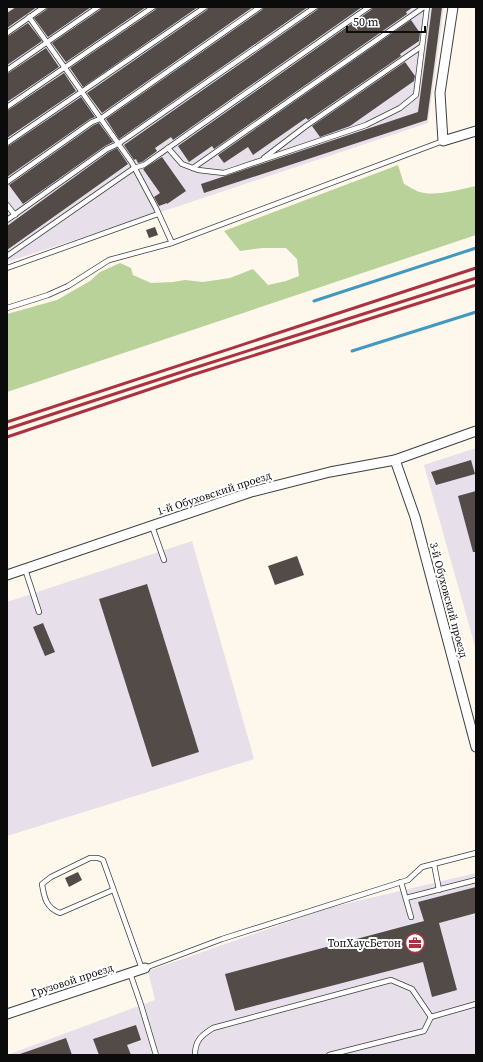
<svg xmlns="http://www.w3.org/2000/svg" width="483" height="1062" font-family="'Source Serif 4',serif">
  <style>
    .industrial { fill: #e7dfe9 }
    .forest { fill: #b8d299 }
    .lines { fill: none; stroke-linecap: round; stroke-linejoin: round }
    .stream { stroke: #4398bf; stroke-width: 3 }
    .building { fill: #524b48 }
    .service-casing { stroke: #3e3e3e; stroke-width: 6 }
    .minor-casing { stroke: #3e3e3e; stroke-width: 11 }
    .service { stroke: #fff; stroke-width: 4.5 }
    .minor { stroke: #fff; stroke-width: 9 }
    .rail { stroke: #ac3242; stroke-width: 3 }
    .labels { text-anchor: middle; stroke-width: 4; stroke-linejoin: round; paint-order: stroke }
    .street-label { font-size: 11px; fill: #0b0b0b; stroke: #fff }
    .poi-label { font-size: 11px; fill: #0b0b0b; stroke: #fff; text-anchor: end }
  </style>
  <rect width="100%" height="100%" fill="#fdf8eb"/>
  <!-- industrial -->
  <g class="industrial">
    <path d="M 11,7 L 444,7 L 428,123 L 173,208 L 7,262 L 7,10 Z"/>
    <path d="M 476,448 L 476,650 L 424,465 Z"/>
    <path d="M 192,541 L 254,759 L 7,836 L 7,602 Z"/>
    <path d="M 476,873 L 476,1055 L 7,1055 L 155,1000 L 148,971 L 328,908 Z"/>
  </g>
  <!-- forest -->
  <path class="forest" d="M 398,165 L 404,184 C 409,186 415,191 420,192 C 436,197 460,189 476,186 L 476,235 L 7,392 L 7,314 L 57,300 L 90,281 L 100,272 L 120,263 L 131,268 L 133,275 L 151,283 L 173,282 L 185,280 L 203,282 L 230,278 L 253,269 L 268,285 L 286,281 L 299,276 L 297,259 L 286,248 L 262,248 L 240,251 L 224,231 Z"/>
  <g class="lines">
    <!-- stream -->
    <g class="stream">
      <path d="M 314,301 L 476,248"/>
      <path d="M 352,351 L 476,312"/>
    </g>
  </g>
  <!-- building -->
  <g class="building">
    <path d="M 16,7 L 37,7 L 7,28 L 7,13 Z"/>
    <path d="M 48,7 L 91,7 L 48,37 L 34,18 L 46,10 Z"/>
    <path d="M 102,7 L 146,7 L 66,62 L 52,43 L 100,10 Z"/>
    <path d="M 157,7 L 198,7 L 83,87 L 70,68 L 155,10 Z"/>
    <path d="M 209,7 L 253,7 L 102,113 L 87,93 L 207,10 Z"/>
    <path d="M 264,7 L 308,7 L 119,139 L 106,119 L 262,10 Z"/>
    <path d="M 319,7 L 362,7 L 173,140 L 171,137 L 155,148 L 157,151 L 142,162 L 138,163 L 136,159 L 134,160 L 124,145 L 317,10 Z"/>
    <path d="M 373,7 L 413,7 L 406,12 L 407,14 L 214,149 L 212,146 L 189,162 L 178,146 L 371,10 Z"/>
    <path d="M 432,7 L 442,7 L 427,120 L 204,193 L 201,184 L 418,112 Z"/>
    <path d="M 411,20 L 420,33 L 419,41 L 400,54 L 401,56 L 308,120 L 306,118 L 253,155 L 248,147 L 224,163 L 218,155 Z"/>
    <path d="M 28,23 L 42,41 L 7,65 L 7,37 Z"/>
    <path d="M 46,48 L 59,67 L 7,102 L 7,74 Z"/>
    <path d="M 405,62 L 415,76 L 414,81 L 350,126 L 320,137 L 312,126 Z"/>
    <path d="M 64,73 L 76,91 L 7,138 L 7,111 Z"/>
    <path d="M 81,97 L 95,117 L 90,119 L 7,177 L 7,147 Z"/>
    <path d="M 99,123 L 113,142 L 105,146 L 23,204 L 9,185 L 94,125 Z"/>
    <path d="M 117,148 L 128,164 L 7,250 L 7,226 L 109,152 Z"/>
    <path d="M 162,157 L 186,191 L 167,204 L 167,203 L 159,206 L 154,197 L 160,193 L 143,169 Z"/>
    <path d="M 155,227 L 158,235 L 149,238 L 146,230 Z"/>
    <path d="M 471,460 L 475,474 L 436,485 L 431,472 Z"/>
    <path d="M 476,491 L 476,552 L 473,552 L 458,496 Z"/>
    <path d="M 297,556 L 304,575 L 275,585 L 268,566 Z"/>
    <path d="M 147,584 L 199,752 L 152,767 L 99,599 Z"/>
    <path d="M 43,623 L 55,652 L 45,656 L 33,627 Z"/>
    <path d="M 78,872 L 82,880 L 69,887 L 65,878 Z"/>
    <path d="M 476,887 L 476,913 L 439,923 L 457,990 L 432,997 L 423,962 L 235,1011 L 225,974 L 424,921 L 418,902 Z"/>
    <path d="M 136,1025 L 141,1040 L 127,1045 L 131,1055 L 99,1055 L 93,1039 Z"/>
    <path d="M 66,1038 L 72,1055 L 20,1055 L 20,1054 Z"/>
  </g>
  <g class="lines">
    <!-- service casing -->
    <g class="service-casing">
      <g id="service">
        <path d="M 29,17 L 132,163 L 156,208 L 172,243"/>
        <path d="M 7,33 L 44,7"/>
        <path d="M 7,70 L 98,7"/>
        <path d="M 7,107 L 153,7"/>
        <path d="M 7,143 L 205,7"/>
        <path d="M 168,148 L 182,164 L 198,170 L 224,173 L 366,125 L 400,108 L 416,95 L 427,7"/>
        <path d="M 264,158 L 306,126 L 422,46"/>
        <path d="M 193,168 L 424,7"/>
        <path d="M 7,182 L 92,122 L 100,119 L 260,7"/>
        <path d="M 7,205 L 15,215"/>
        <path d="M 7,220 L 107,149 L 118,144 L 315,7"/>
        <path d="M 7,256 L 134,168 L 144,165 L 369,7"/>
        <path d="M 7,268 L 158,214"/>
        <path d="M 7,308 L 48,295 L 68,286 L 109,260 L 172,243 L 443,141"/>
        <path d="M 152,526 L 164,560"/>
        <path d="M 25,569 L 39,612"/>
        <path d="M 434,864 L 439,890"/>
        <path d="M 401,882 L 411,917"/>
        <path d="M 113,890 L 60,913 C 46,908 44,897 42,884 L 51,877 L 90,858 L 98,858 L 103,860 L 142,969"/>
        <path d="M 406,898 L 476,880"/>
        <path d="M 145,968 L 222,939 L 408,880 L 422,867 L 476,853"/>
        <path d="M 130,973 L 141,1005 L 156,1055"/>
        <path d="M 195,1055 C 195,1040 202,1035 213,1028 L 391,980 L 412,989 L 431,1017"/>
        <path d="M 329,1055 L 424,1031 L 431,1017 L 476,1004"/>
      </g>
    </g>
    <!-- minor casing -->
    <g class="minor-casing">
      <g id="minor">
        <path d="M 453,7 L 440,93 L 443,141 L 476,131"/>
        <path d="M 395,460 L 415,517 L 476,747"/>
        <path d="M 7,575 L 251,492 L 330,472 L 395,460 L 476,431"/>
        <path d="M 7,1014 L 145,968"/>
      </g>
    </g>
    <!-- service -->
    <use href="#service" class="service"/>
    <!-- minor -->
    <use href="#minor" class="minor"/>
    <!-- rail -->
    <g class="rail">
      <path d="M 7,422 L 476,268"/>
      <path d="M 7,429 L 191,369 L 476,278"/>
      <path d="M 7,437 L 192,375 L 476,285"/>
    </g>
  </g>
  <!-- icons -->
  <defs>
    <g id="office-ring" transform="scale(1)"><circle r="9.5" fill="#fff" stroke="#ac3242" stroke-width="1.5"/><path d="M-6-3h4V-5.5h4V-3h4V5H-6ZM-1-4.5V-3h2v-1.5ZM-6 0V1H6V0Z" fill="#ac3242"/></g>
  </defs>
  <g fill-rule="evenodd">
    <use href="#office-ring" x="415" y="943"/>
  </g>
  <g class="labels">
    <!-- street labels -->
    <g class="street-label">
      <text transform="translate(214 493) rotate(-18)" y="4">1-й Обуховский проезд</text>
      <text transform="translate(449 600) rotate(75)" y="4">3-й Обуховский проезд</text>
      <text transform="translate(72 980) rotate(-18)" y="4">Грузовой проезд</text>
    </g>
    <!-- poi labels -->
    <g class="poi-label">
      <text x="401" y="947">ТопХаусБетон</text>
    </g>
  </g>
  <!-- border -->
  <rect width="483" height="1062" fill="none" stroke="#0b0b0b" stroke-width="16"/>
  <!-- scale -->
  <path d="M347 26v6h78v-6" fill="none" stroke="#0b0b0b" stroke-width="2"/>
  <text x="353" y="26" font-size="12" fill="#0b0b0b" stroke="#ffffff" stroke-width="3" paint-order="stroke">50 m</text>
</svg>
